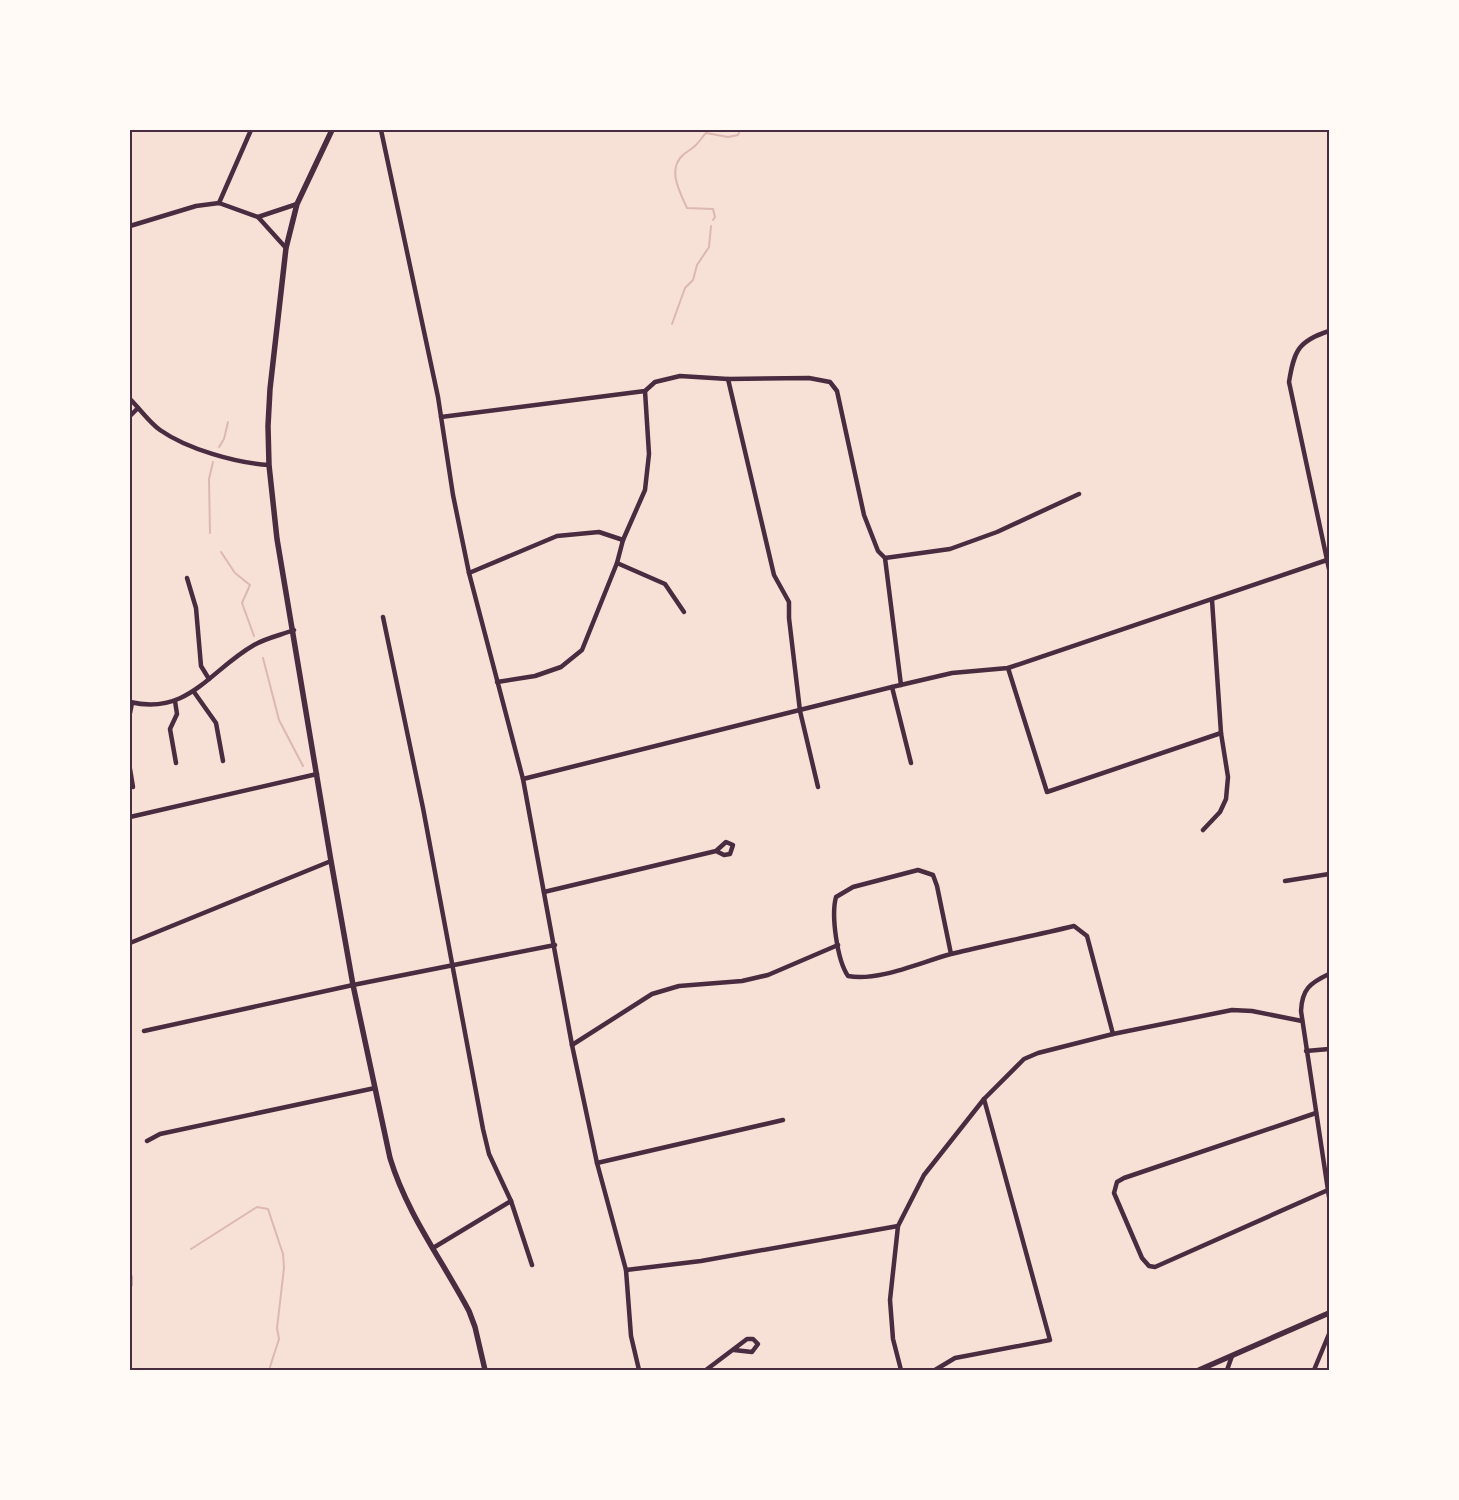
<svg xmlns="http://www.w3.org/2000/svg" width="1459" height="1500" font-family="'Alegreya Sans',sans-serif">
  <style>
    .lines { fill: none; stroke-linecap: round; stroke-linejoin: round }
    .stream { stroke: #dcb8b0; stroke-width: 2 }
    .minor { stroke: #4a2c40; stroke-width: 4.5 }
    .secondary { stroke: #4a2c40; stroke-width: 5.5 }
    .neatline { fill: none; stroke: #4a2c40; stroke-width: 2 }
  </style>
  <rect width="100%" height="100%" fill="#f7e1d7"/>
  <g class="lines">
    <!-- stream -->
    <g class="stream">
      <path d="M 713,220 L 715,217 L 713,209 L 687,208 C 680,192 666,169 684,154 C 688,151 692,149 696,145 C 700,141 702,137 706,133 L 728,137 L 738,135 L 740,130"/>
      <path d="M 672,324 L 685,288 L 693,280 L 697,265 L 709,247 L 711,226"/>
      <path d="M 219,447 L 224,439 L 228,422"/>
      <path d="M 210,533 L 209,479 L 213,462"/>
      <path d="M 221,552 L 235,573 L 250,585 L 242,603 L 254,636"/>
      <path d="M 263,658 L 279,720 L 303,766"/>
      <path d="M 191,1249 L 257,1207 L 268,1209 L 283,1254 L 284,1268 L 277,1328 L 279,1339 L 269,1370"/>
    </g>
    <!-- minor -->
    <g class="minor">
      <path d="M 381,130 L 438,397 L 453,495 L 469,573 L 523,779 L 572,1045 L 597,1163 L 626,1270 L 631,1336 L 639,1370"/>
      <path d="M 219,203 L 251,130"/>
      <path d="M 258,217 L 297,204"/>
      <path d="M 130,226 L 196,206 L 219,203 L 258,217 L 286,248"/>
      <path d="M 1329,331 C 1298,341 1294,351 1289,382 L 1329,569"/>
      <path d="M 728,379 L 774,575 L 789,602 L 789,618 L 800,711 L 818,787"/>
      <path d="M 130,399 C 140,409 149,422 160,430 C 187,449 236,463 269,465"/>
      <path d="M 130,416 L 138,408"/>
      <path d="M 441,417 L 645,391 L 655,382 L 680,376 L 728,379 L 809,378 L 830,382 L 837,391 L 864,515 L 878,551 L 885,558 L 901,685"/>
      <path d="M 885,558 L 950,549 L 997,532 L 1079,494"/>
      <path d="M 617,563 L 665,584 L 684,612"/>
      <path d="M 469,573 L 557,536 L 599,532 L 623,540"/>
      <path d="M 187,578 L 196,608 L 201,666 L 209,679"/>
      <path d="M 383,617 L 423,808 L 483,1129 L 489,1154 L 511,1201 L 532,1265"/>
      <path d="M 1008,668 L 1047,792 L 1221,733"/>
      <path d="M 497,682 L 535,676 L 561,667 L 582,650 L 617,563 L 623,540 L 645,490 L 649,454 L 645,391"/>
      <path d="M 892,687 L 911,763"/>
      <path d="M 194,692 L 216,723 L 223,761"/>
      <path d="M 175,701 L 177,714 L 170,729 L 176,763"/>
      <path d="M 130,702 C 188,716 210,670 254,645 C 266,638 281,635 294,630"/>
      <path d="M 130,713 L 132,703"/>
      <path d="M 130,769 L 133,787"/>
      <path d="M 523,779 L 892,687 L 952,673 L 1008,668 L 1327,560"/>
      <path d="M 130,817 L 317,774"/>
      <path d="M 1203,830 L 1220,812 L 1226,799 L 1228,777 L 1221,733 L 1212,600"/>
      <path d="M 1285,881 L 1329,874"/>
      <path d="M 544,892 L 716,851 L 726,842 L 733,845 L 730,854 L 724,855 L 716,851"/>
      <path d="M 130,943 L 331,861"/>
      <path d="M 951,954 L 937,886 L 933,875 L 918,870 L 853,887 L 836,897 C 831,915 837,960 848,976 C 878,982 921,962 951,954 C 992,944 1033,936 1074,926 L 1087,936 L 1113,1034"/>
      <path d="M 1329,974 C 1310,983 1302,989 1301,1011 L 1329,1197"/>
      <path d="M 144,1031 L 353,985 L 555,945"/>
      <path d="M 572,1045 L 652,994 L 679,986 L 742,981 L 768,975 L 838,945"/>
      <path d="M 1306,1051 L 1329,1049"/>
      <path d="M 1316,1113 L 1124,1178 L 1117,1182 L 1114,1193 L 1142,1258 L 1149,1266 L 1155,1267 L 1328,1190"/>
      <path d="M 147,1141 L 160,1134 L 375,1088"/>
      <path d="M 597,1163 L 783,1120"/>
      <path d="M 433,1248 L 511,1201"/>
      <path d="M 626,1270 L 701,1261 L 898,1226"/>
      <path d="M 130,1276 L 130,1286"/>
      <path d="M 706,1370 L 747,1339 L 753,1339 L 758,1344 L 752,1352 L 734,1350"/>
      <path d="M 901,1370 L 893,1339 L 890,1300 L 898,1226 L 924,1175 L 984,1099 L 1024,1059 L 1038,1053 L 1113,1034 L 1232,1010 L 1252,1011 L 1302,1021"/>
      <path d="M 935,1370 L 955,1358 L 1050,1340 L 984,1099"/>
      <path d="M 1227,1370 L 1232,1356"/>
      <path d="M 1314,1370 L 1329,1334"/>
    </g>
    <!-- secondary -->
    <g class="secondary">
      <path d="M 332,130 L 297,204 L 286,248 L 270,389 L 268,426 L 269,465 L 277,539 L 331,861 L 353,985 L 390,1158 C 407,1214 442,1260 469,1311 L 475,1327 L 485,1370"/>
      <path d="M 1199,1370 L 1329,1313"/>
    </g>
  </g>
  <!-- border -->
  <rect width="1459" height="1500" fill="none" stroke="#fffaf5" stroke-width="262"/>
  <rect x="131" y="131" width="1197" height="1238" class="neatline"/>
</svg>
